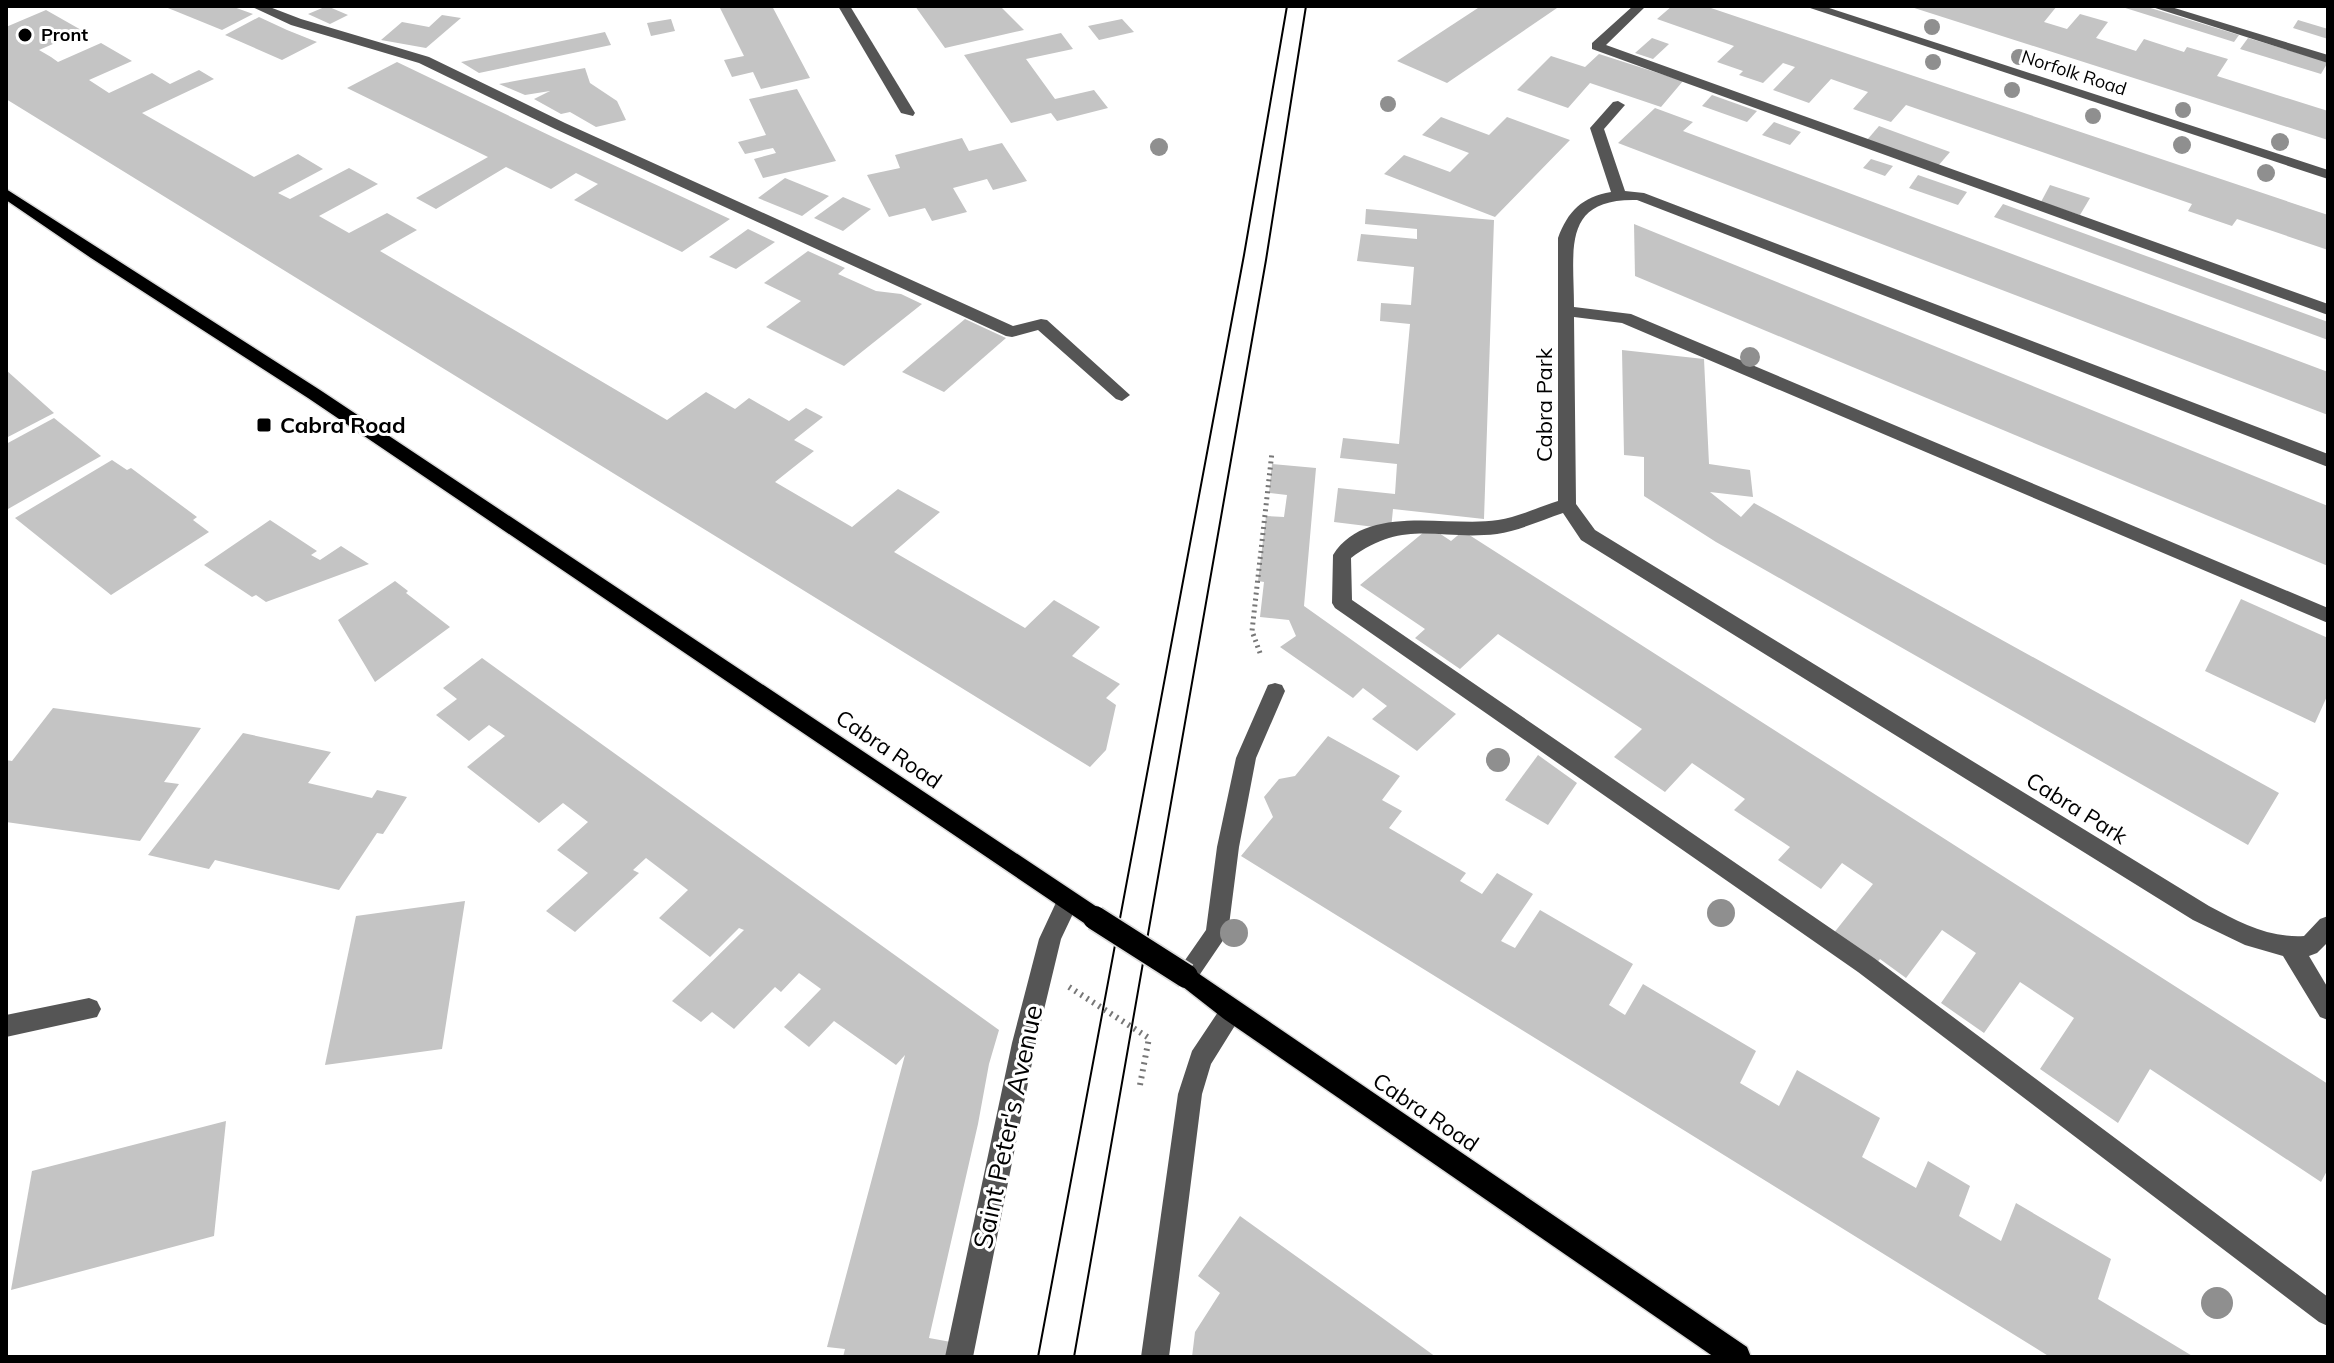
<svg xmlns="http://www.w3.org/2000/svg" width="2334" height="1363" font-family="Mulish,sans-serif">
  <style>
    .building { fill: #c4c4c4 }
    .lines { fill: none; stroke-linecap: round; stroke-linejoin: round }
    .major-casing { stroke: #dbdbdb; stroke-width: 3 }
    .path-far1 { stroke: #777; stroke-width: 5; stroke-dasharray: 2 4; stroke-linecap: butt }
    .path { stroke: #777; stroke-width: 6; stroke-dasharray: 2 5; stroke-linecap: butt }
    .minor { fill: #555; fill-rule: evenodd }
    .major { fill: #000; fill-rule: evenodd }
    .tram { stroke: #000; stroke-width: 2 }
    .major-bridge-casing { stroke: #dbdbdb; stroke-width: 27; stroke-linecap: butt }
    .path-bridge { stroke: #777; stroke-width: 6; stroke-dasharray: 2 5; stroke-linecap: butt }
    .major-bridge { stroke: #000; stroke-width: 24 }
    .tree { fill: #8f8f8f }
    .poi-dot { fill: #000; stroke: #fff; stroke-width: 3 }
    .labels { text-anchor: middle; stroke-width: 6; stroke-linejoin: round; paint-order: stroke }
    .far-poi-label { font-size: 18px; font-weight: bold; fill: #000; stroke: #fff; text-anchor: start }
    .far-street-label { font-size: 18px; fill: #000; stroke: #fff }
    .street-label { font-size: 22px; fill: #000; stroke: #fff }
    .poi-label { font-size: 22px; font-weight: bold; fill: #000; stroke: #fff; text-anchor: start }
    .near-street-label { font-size: 26px; fill: #000; stroke: #fff }
  </style>
  <rect width="100%" height="100%" fill="#fff"/>
  <!-- building -->
  <g class="building">
    <path d="M 163,6 L 231,6 L 253,14 L 222,30 Z"/>
    <path d="M 327,6 L 348,15 L 330,24 L 308,14 Z"/>
    <path d="M 719,6 L 772,6 L 810,78 L 761,89 L 753,72 L 732,77 L 724,60 L 744,56 Z"/>
    <path d="M 915,6 L 1000,6 L 1024,30 L 945,48 Z"/>
    <path d="M 1481,6 L 1560,6 L 1447,83 L 1397,61 Z"/>
    <path d="M 1672,6 L 1705,6 L 2328,215 L 2328,250 L 2237,219 L 2232,226 L 2188,211 L 2192,204 L 1906,105 L 1891,122 L 1853,109 L 1868,92 L 1831,79 L 1809,103 L 1773,90 L 1795,67 L 1783,63 L 1763,83 L 1739,75 L 1743,71 L 1717,62 L 1734,46 L 1657,19 Z"/>
    <path d="M 1908,6 L 2057,6 L 2044,22 L 2067,29 L 2080,14 L 2108,22 L 2096,38 L 2136,51 L 2144,39 L 2184,52 L 2187,47 L 2228,59 L 2217,76 L 2328,111 L 2328,140 Z"/>
    <path d="M 2119,6 L 2144,6 L 2239,35 L 2234,42 Z"/>
    <path d="M 46,10 L 83,31 L 39,50 L 51,57 L 58,62 L 101,43 L 132,61 L 89,80 L 109,93 L 152,73 L 170,84 L 199,70 L 214,79 L 142,113 L 254,177 L 298,154 L 323,169 L 278,193 L 290,199 L 349,168 L 378,184 L 319,216 L 349,233 L 387,213 L 417,230 L 380,251 L 667,420 L 706,392 L 735,409 L 749,398 L 789,421 L 806,408 L 823,417 L 794,440 L 814,451 L 775,482 L 852,527 L 898,489 L 940,512 L 894,552 L 1025,628 L 1054,600 L 1100,627 L 1072,656 L 1120,684 L 1106,698 L 1116,705 L 1106,750 L 1090,767 L 6,99 L 6,27 Z"/>
    <path d="M 442,15 L 461,18 L 426,48 L 381,40 L 402,22 L 429,27 Z"/>
    <path d="M 259,17 L 287,30 L 317,42 L 282,60 L 225,35 Z"/>
    <path d="M 671,19 L 675,31 L 651,36 L 647,23 Z"/>
    <path d="M 1122,19 L 1134,32 L 1099,40 L 1088,26 Z"/>
    <path d="M 2298,20 L 2328,29 L 2328,39 L 2293,28 Z"/>
    <path d="M 605,32 L 611,45 L 479,73 L 461,62 Z"/>
    <path d="M 1061,33 L 1073,49 L 1026,59 L 1055,99 L 1094,90 L 1108,108 L 1057,121 L 1051,113 L 1011,123 L 964,55 Z"/>
    <path d="M 1652,38 L 1669,44 L 1653,59 L 1635,53 Z"/>
    <path d="M 2248,38 L 2328,62 L 2321,74 L 2240,49 Z"/>
    <path d="M 1599,54 L 1683,81 L 1661,107 L 1590,83 L 1568,108 L 1517,90 L 1551,56 L 1585,67 Z"/>
    <path d="M 397,62 L 555,138 L 730,219 L 682,252 L 574,200 L 598,184 L 576,173 L 551,189 L 506,167 L 436,209 L 416,198 L 488,157 L 347,88 Z"/>
    <path d="M 585,68 L 590,83 L 617,101 L 626,120 L 596,127 L 570,112 L 561,114 L 534,99 L 550,91 L 525,95 L 499,84 Z"/>
    <path d="M 797,89 L 836,161 L 763,178 L 754,159 L 776,153 L 773,148 L 745,154 L 738,142 L 766,135 L 749,99 Z"/>
    <path d="M 1712,95 L 1757,111 L 1747,122 L 1702,106 Z"/>
    <path d="M 1655,108 L 1693,122 L 1683,131 L 2328,372 L 2328,415 L 1618,143 Z"/>
    <path d="M 1441,117 L 1489,135 L 1507,117 L 1570,140 L 1495,217 L 1384,174 L 1404,155 L 1450,172 L 1469,153 L 1422,135 Z"/>
    <path d="M 1774,122 L 1801,132 L 1790,145 L 1762,135 Z"/>
    <path d="M 1879,126 L 1950,152 L 1938,166 L 1867,140 Z"/>
    <path d="M 962,138 L 969,151 L 1002,143 L 1027,181 L 993,190 L 987,179 L 953,188 L 967,212 L 932,221 L 925,208 L 889,217 L 867,175 L 900,168 L 895,155 Z"/>
    <path d="M 1871,159 L 1893,166 L 1885,176 L 1863,168 Z"/>
    <path d="M 1918,175 L 1967,192 L 1958,205 L 1909,188 Z"/>
    <path d="M 785,178 L 829,196 L 802,216 L 758,198 Z"/>
    <path d="M 2050,185 L 2090,198 L 2080,215 L 2041,202 Z"/>
    <path d="M 843,197 L 871,209 L 843,231 L 814,218 Z"/>
    <path d="M 2003,204 L 2328,322 L 2328,340 L 1994,217 Z"/>
    <path d="M 1366,209 L 1494,220 L 1484,519 L 1393,509 L 1391,529 L 1334,522 L 1338,488 L 1395,494 L 1397,464 L 1340,458 L 1343,438 L 1399,444 L 1410,324 L 1380,321 L 1381,303 L 1411,305 L 1414,267 L 1357,261 L 1361,234 L 1417,239 L 1417,229 L 1365,224 Z"/>
    <path d="M 1634,224 L 2328,506 L 2328,566 L 1635,276 Z"/>
    <path d="M 748,229 L 775,242 L 736,269 L 709,257 Z"/>
    <path d="M 808,251 L 845,268 L 838,274 L 876,291 L 901,294 L 922,304 L 844,366 L 766,327 L 801,301 L 764,283 Z"/>
    <path d="M 965,319 L 1006,338 L 944,392 L 902,372 Z"/>
    <path d="M 1622,350 L 1704,359 L 1709,464 L 1750,470 L 1753,497 L 1710,492 L 1741,517 L 1754,503 L 2279,793 L 2248,845 L 1716,542 L 1644,496 L 1644,457 L 1624,455 Z"/>
    <path d="M 6,370 L 54,413 L 6,438 Z"/>
    <path d="M 54,418 L 101,456 L 8,509 L 6,444 Z"/>
    <path d="M 112,460 L 127,470 L 131,468 L 197,517 L 193,520 L 209,532 L 111,595 L 15,518 Z"/>
    <path d="M 1272,464 L 1316,468 L 1304,606 L 1456,714 L 1417,751 L 1372,719 L 1387,706 L 1363,688 L 1353,698 L 1280,647 L 1296,636 L 1289,620 L 1260,617 L 1264,582 L 1258,581 L 1266,516 L 1284,517 L 1287,495 L 1269,493 Z"/>
    <path d="M 270,520 L 317,551 L 311,555 L 320,560 L 341,546 L 369,564 L 266,602 L 256,595 L 252,597 L 204,565 Z"/>
    <path d="M 1430,527 L 1451,541 L 1463,531 L 2328,1084 L 2328,1169 L 2321,1182 L 2150,1069 L 2118,1123 L 2040,1069 L 2074,1018 L 2020,982 L 1984,1033 L 1941,1003 L 1976,953 L 1942,930 L 1906,978 L 1880,959 L 1876,964 L 1833,934 L 1873,884 L 1842,863 L 1821,889 L 1778,860 L 1790,847 L 1734,810 L 1745,799 L 1692,763 L 1665,792 L 1614,757 L 1642,729 L 1498,634 L 1460,669 L 1415,638 L 1425,629 L 1360,585 Z"/>
    <path d="M 395,581 L 408,591 L 406,593 L 450,627 L 375,682 L 338,620 Z"/>
    <path d="M 2241,599 L 2328,638 L 2328,694 L 2315,723 L 2205,671 Z"/>
    <path d="M 482,658 L 999,1030 L 989,1064 L 978,1124 L 929,1338 L 951,1342 L 948,1357 L 843,1357 L 845,1349 L 827,1347 L 905,1055 L 896,1065 L 834,1021 L 809,1047 L 784,1027 L 821,989 L 799,973 L 781,992 L 775,987 L 734,1029 L 712,1012 L 701,1022 L 672,1001 L 744,930 L 739,928 L 710,957 L 659,918 L 688,890 L 646,858 L 633,870 L 639,873 L 575,932 L 546,911 L 588,873 L 557,850 L 588,822 L 563,803 L 539,823 L 467,767 L 505,736 L 489,725 L 469,741 L 436,715 L 457,699 L 443,688 Z"/>
    <path d="M 53,708 L 201,728 L 164,782 L 179,784 L 140,841 L 6,822 L 6,760 L 12,761 Z"/>
    <path d="M 243,733 L 331,752 L 308,783 L 372,798 L 377,790 L 407,797 L 383,834 L 377,833 L 339,890 L 215,860 L 209,869 L 148,855 Z"/>
    <path d="M 1328,736 L 1400,776 L 1382,800 L 1402,811 L 1389,828 L 1466,873 L 1460,881 L 1482,894 L 1497,873 L 1533,894 L 1501,941 L 1515,948 L 1540,910 L 1633,964 L 1609,1005 L 1625,1015 L 1643,984 L 1756,1051 L 1740,1083 L 1779,1106 L 1797,1070 L 1880,1118 L 1862,1157 L 1916,1188 L 1928,1161 L 1970,1186 L 1959,1216 L 2001,1241 L 2016,1203 L 2111,1259 L 2098,1299 L 2194,1357 L 2050,1357 L 1241,856 L 1273,817 L 1264,797 L 1279,779 L 1295,776 Z"/>
    <path d="M 1538,755 L 1577,783 L 1548,825 L 1505,800 Z"/>
    <path d="M 465,901 L 442,1049 L 325,1065 L 356,916 Z"/>
    <path d="M 226,1121 L 214,1236 L 11,1290 L 32,1171 Z"/>
    <path d="M 1240,1216 L 1381,1317 L 1436,1357 L 1192,1357 L 1195,1332 L 1220,1293 L 1198,1276 Z"/>
  </g>
  <g class="lines">
    <!-- major casing -->
    <g class="major-casing">
      <g id="major">
        <path d="M 6,189 L 320,390 L 1103,911 L 1106,918 L 1103,925 L 1095,928 L 1087,925 L 308,398 L 91,258 L 6,200 Z"/>
        <path d="M 1186,965 L 1747,1347 L 1751,1357 L 1714,1357 L 1224,1019 L 1178,983 L 1174,976 L 1178,969 Z"/>
      </g>
    </g>
    <!-- path-far1 -->
    <path class="path-far1" d="M 1260,653 L 1252,631 L 1272,452"/>
    <!-- path -->
    <path class="path" d="M 1140,1085 L 1149,1038"/>
    <!-- minor -->
    <g class="minor">
      <path d="M 250,6 L 267,6 L 301,19 L 429,57 L 565,123 L 1013,326 L 1041,319 L 1047,320 L 1130,395 L 1122,401 L 1116,399 L 1038,330 L 1012,337 L 1006,336 L 555,129 L 419,63 L 291,25 Z"/>
      <path d="M 838,6 L 850,6 L 915,113 L 913,116 L 901,113 Z"/>
      <path d="M 1633,6 L 1646,6 L 1606,45 L 2328,304 L 2328,315 L 1592,49 L 1592,43 Z"/>
      <path d="M 1804,6 L 1823,6 L 2328,170 L 2328,179 Z"/>
      <path d="M 2149,6 L 2168,6 L 2328,55 L 2328,63 Z"/>
      <path d="M 1618,101 L 1625,105 L 1604,129 L 1625,191 L 1644,193 L 2328,454 L 2328,467 L 1637,200 C 1561,198 1574,250 1574,307 L 1631,314 L 2328,608 L 2328,623 L 1622,323 L 1574,317 L 1576,504 L 1595,530 L 2209,906 C 2239,922 2268,938 2304,936 L 2320,919 L 2328,916 L 2328,942 L 2317,953 L 2309,956 L 2328,988 L 2328,1020 L 2320,1017 L 2283,956 L 2245,945 L 2193,920 L 1581,540 L 1563,513 C 1542,520 1518,531 1497,534 C 1439,541 1405,518 1351,558 L 1352,600 L 1874,958 L 2328,1297 L 2328,1326 L 2319,1322 L 1858,972 L 1335,608 L 1332,603 L 1333,555 C 1366,502 1449,528 1498,520 C 1518,517 1539,507 1558,501 L 1558,238 C 1568,211 1582,197 1611,192 L 1590,128 L 1613,102 Z"/>
      <path d="M 1275,683 L 1282,685 L 1285,691 L 1256,758 L 1239,847 L 1228,933 L 1194,983 L 1186,987 L 1178,983 L 1174,976 L 1206,930 L 1217,847 L 1236,758 L 1268,685 Z"/>
      <path d="M 1068,891 L 1076,894 L 1079,901 L 1061,939 L 1036,1043 L 973,1357 L 945,1357 L 1012,1043 L 1039,939 L 1060,894 Z"/>
      <path d="M 89,998 L 97,1001 L 101,1009 L 97,1017 L 6,1037 L 6,1015 Z"/>
      <path d="M 1232,1000 L 1240,1003 L 1244,1011 L 1211,1064 L 1202,1094 L 1169,1357 L 1141,1357 L 1178,1094 L 1192,1051 L 1224,1003 Z"/>
    </g>
    <!-- major -->
    <use href="#major" class="major"/>
    <!-- tram -->
    <g class="tram">
      <path d="M 1038,1357 L 1244,255 L 1287,6"/>
      <path d="M 1074,1357 L 1266,260 L 1306,6"/>
    </g>
    <!-- major-bridge casing -->
    <g class="major-bridge-casing">
      <path id="major-bridge" d="M 1095,918 L 1186,976"/>
    </g>
    <!-- path-bridge -->
    <path class="path-bridge" d="M 1069,987 L 1149,1038"/>
    <!-- major-bridge -->
    <use href="#major-bridge" class="major-bridge"/>
  </g>
  <!-- trees -->
  <g class="tree">
    <circle cx="1932" cy="27" r="8"/>
    <circle cx="2019" cy="57" r="8"/>
    <circle cx="1933" cy="62" r="8"/>
    <circle cx="2012" cy="90" r="8"/>
    <circle cx="1388" cy="104" r="8"/>
    <circle cx="2183" cy="110" r="8"/>
    <circle cx="2093" cy="116" r="8"/>
    <circle cx="2280" cy="142" r="9"/>
    <circle cx="2182" cy="145" r="9"/>
    <circle cx="1159" cy="147" r="9"/>
    <circle cx="2266" cy="173" r="9"/>
    <circle cx="1750" cy="357" r="10"/>
    <circle cx="1498" cy="760" r="12"/>
    <circle cx="1721" cy="913" r="14"/>
    <circle cx="1234" cy="933" r="14"/>
    <circle cx="2217" cy="1303" r="16"/>
  </g>
  <!-- markers -->
  <g class="poi-dot">
    <circle cx="25" cy="35" r="8"/>
    <rect x="256" y="417" width="16" height="16" rx="4"/>
  </g>
  <g class="labels">
    <!-- far-poi labels -->
    <g class="far-poi-label">
      <text x="41" y="41">Pront</text>
    </g>
    <!-- far-street labels -->
    <g class="far-street-label">
      <text transform="translate(2074 73) rotate(18)" y="6">Norfolk Road</text>
    </g>
    <!-- street labels -->
    <g class="street-label">
      <text transform="translate(1544 405) rotate(-90)" y="8">Cabra Park</text>
      <text transform="translate(889 749) rotate(34)" y="8">Cabra Road</text>
      <text transform="translate(2077 808) rotate(32)" y="8">Cabra Park</text>
      <text transform="translate(1426 1112) rotate(34)" y="8">Cabra Road</text>
    </g>
    <!-- poi labels -->
    <g class="poi-label">
      <text x="280" y="433">Cabra Road</text>
    </g>
    <!-- near-street labels -->
    <g class="near-street-label">
      <text transform="translate(1008 1127) rotate(-78)" y="9">Saint Peter's Avenue</text>
    </g>
  </g>
  <!-- border -->
  <rect width="2334" height="1363" fill="none" stroke="#000000" stroke-width="16"/>
</svg>
